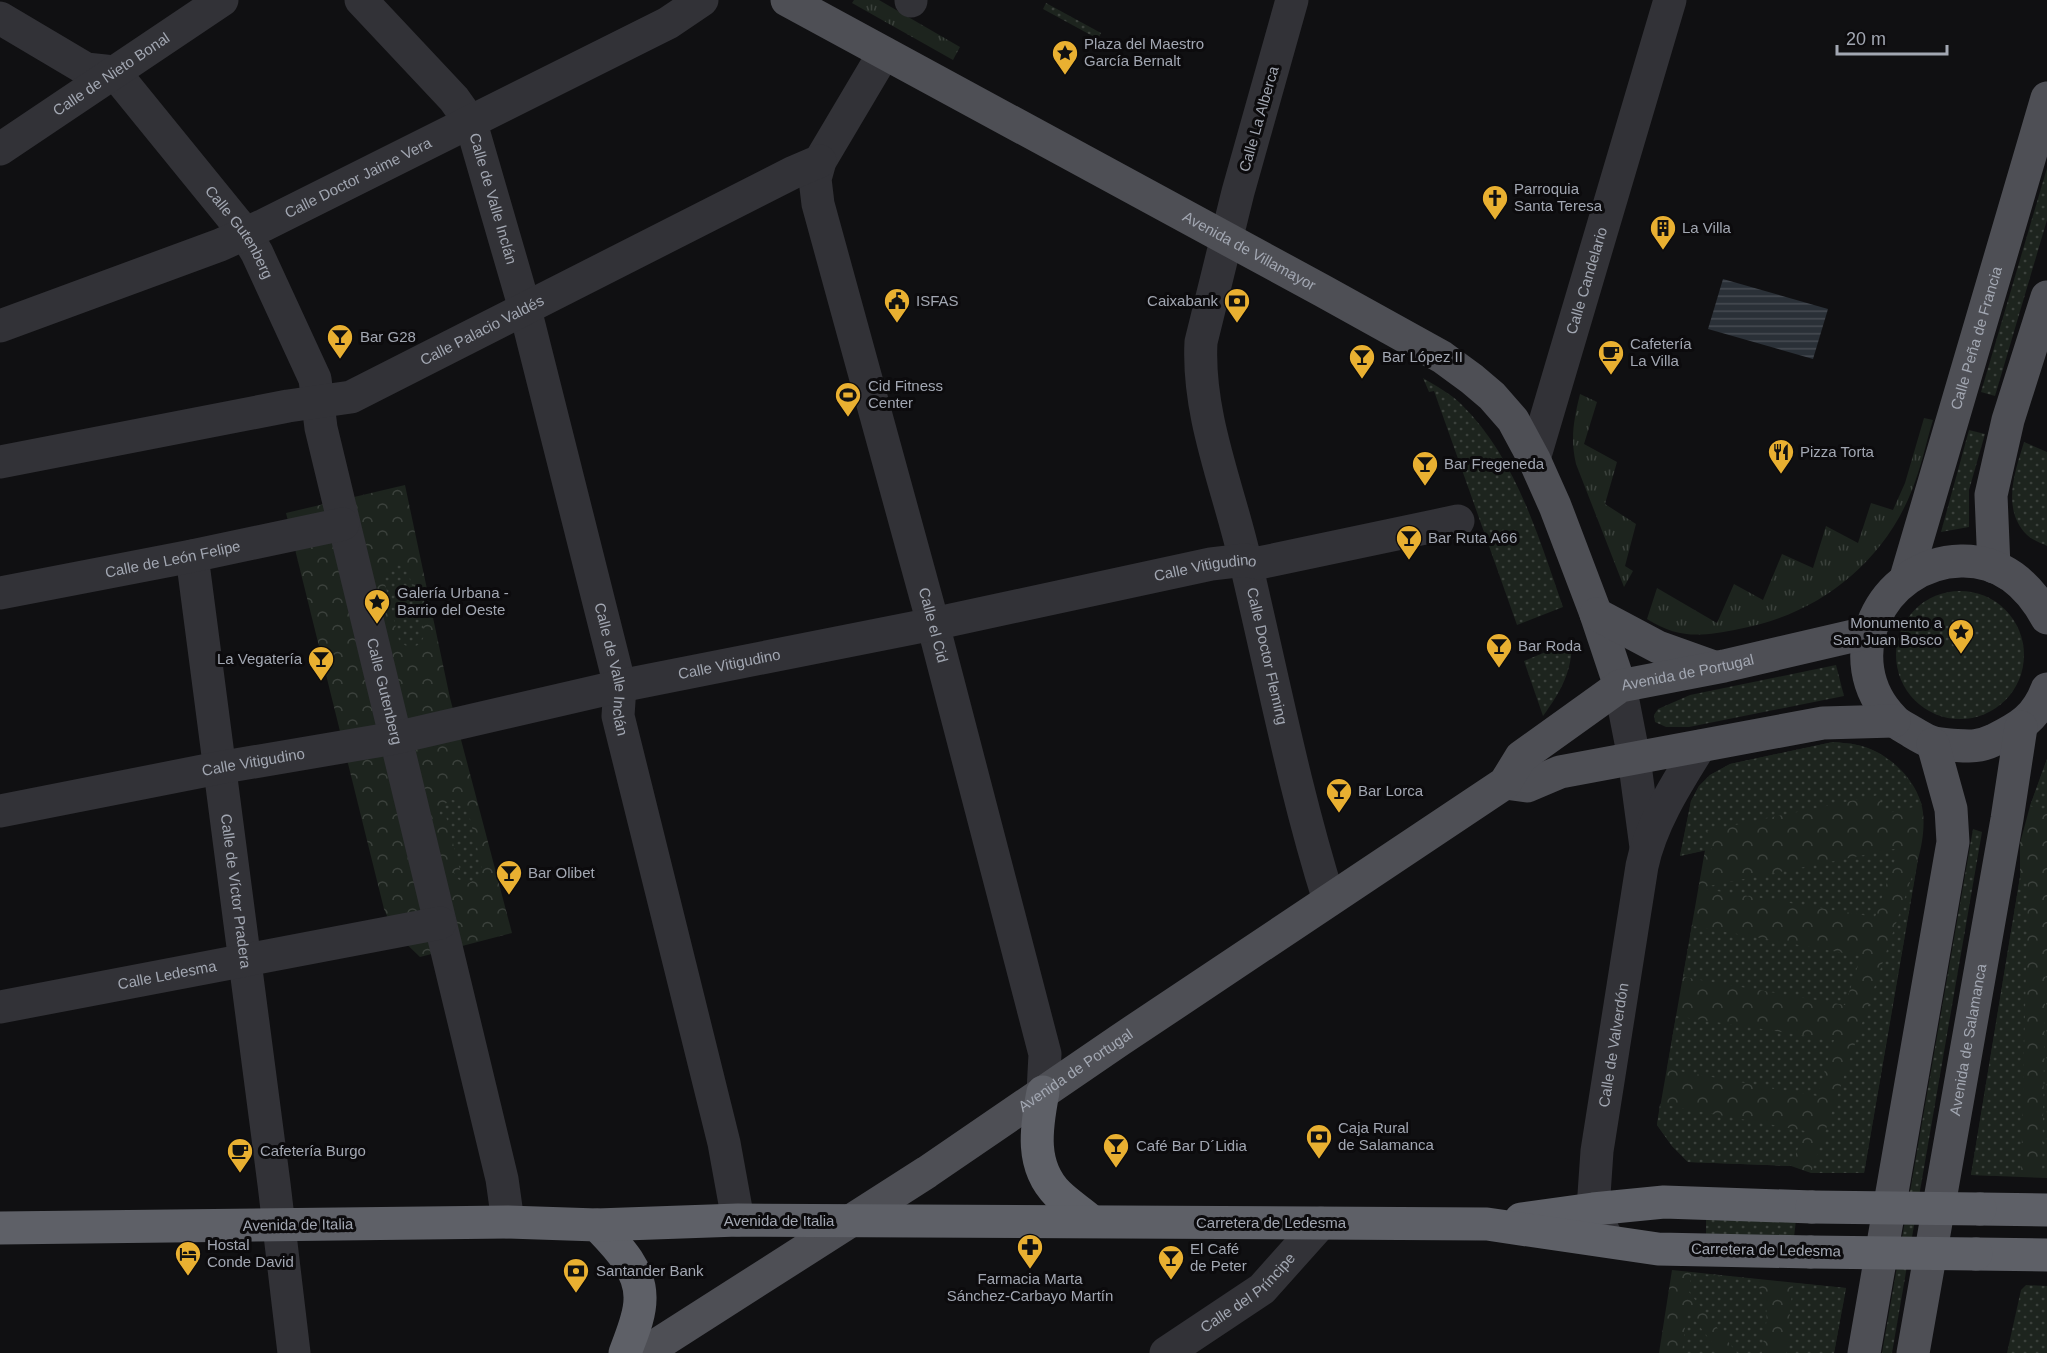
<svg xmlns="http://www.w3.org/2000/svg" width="2047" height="1353" font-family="Arial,sans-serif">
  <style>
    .grass { fill: url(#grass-tufts) }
    .park { fill: url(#park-crowns) }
    .garden { fill: url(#garden-dots) }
    .water { fill: url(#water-rules) }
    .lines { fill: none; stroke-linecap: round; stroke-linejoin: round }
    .minor { stroke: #323237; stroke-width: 33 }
    .major { stroke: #4e4f55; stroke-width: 33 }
    .highway { stroke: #5e6067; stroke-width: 33 }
    .highway-bridge { stroke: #5e6067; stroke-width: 33 }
    .labels { text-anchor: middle; stroke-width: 6; stroke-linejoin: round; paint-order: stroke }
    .poi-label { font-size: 15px; fill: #a2a7b2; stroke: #0c0b0d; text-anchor: start }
    .street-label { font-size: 15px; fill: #a2a7b2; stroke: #0c0b0d }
  </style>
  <defs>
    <pattern id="grass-tufts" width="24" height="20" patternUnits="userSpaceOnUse" patternTransform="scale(1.5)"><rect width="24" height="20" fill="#1d241e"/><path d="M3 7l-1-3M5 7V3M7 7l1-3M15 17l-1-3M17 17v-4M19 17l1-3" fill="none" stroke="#3b413c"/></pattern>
    <pattern id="park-crowns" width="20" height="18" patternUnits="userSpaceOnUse" patternTransform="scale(1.5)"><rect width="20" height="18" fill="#1d241e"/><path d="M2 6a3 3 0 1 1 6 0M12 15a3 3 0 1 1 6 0" fill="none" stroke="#3b413c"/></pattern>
    <pattern id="garden-dots" width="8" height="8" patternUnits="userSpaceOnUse" patternTransform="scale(1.5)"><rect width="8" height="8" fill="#1d241e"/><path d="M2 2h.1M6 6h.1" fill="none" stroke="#3b413c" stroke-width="1.8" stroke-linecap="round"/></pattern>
    <pattern id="water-rules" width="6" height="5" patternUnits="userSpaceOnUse" patternTransform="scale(1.5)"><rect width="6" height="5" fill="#2a3037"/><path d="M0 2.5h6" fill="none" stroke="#464b52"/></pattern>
  </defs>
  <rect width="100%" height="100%" fill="#101012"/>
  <!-- grass -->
  <g class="grass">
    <path d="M 854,0 L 879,0 L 960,47 L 953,60 L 852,3 Z"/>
    <path d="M 1580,394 L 1597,402 L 1584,444 L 1617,462 L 1605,504 L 1636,524 L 1625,566 L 1633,571 L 1624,587 L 1576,464 C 1570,438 1574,419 1580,394 Z"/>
    <path d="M 1924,418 L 1933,420 C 1926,443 1921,468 1912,490 C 1883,564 1817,615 1739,629 C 1703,636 1680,640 1647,619 L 1657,588 L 1717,623 L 1734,584 L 1763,600 L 1782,554 L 1813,568 L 1826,526 L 1858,543 L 1871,503 L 1893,510 L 1905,483 Z"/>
  </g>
  <!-- park -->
  <g class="park">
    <path d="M 405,485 L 450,698 L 512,933 L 420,957 L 394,932 L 384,909 L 286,513 Z"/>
    <path d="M 1833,742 C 1841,743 1849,743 1857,745 C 1884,750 1913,775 1921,803 C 1926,819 1923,842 1918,859 L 1864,1173 L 1811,1173 L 1791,1166 L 1688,1162 L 1672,1146 L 1657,1125 L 1705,850 L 1680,856 L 1691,801 L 1699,786 L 1710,775 L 1730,764 Z"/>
    <path d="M 2047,759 L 2047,1178 L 1971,1175 L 2020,877 L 2020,843 L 2030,806 Z"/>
    <path d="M 1672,1270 L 1846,1288 L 1834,1353 L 1659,1353 Z"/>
  </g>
  <!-- garden -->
  <g class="garden">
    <path d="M 1046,3 L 1101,33 L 1098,39 L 1043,9 Z"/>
    <path d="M 2047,168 L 2047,220 L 1995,396 L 1981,392 Z"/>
    <path d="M 1423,378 C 1436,386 1451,394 1461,404 C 1515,456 1539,538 1563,607 L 1517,625 L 1434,391 L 1429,392 Z"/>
    <path d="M 1969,430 L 1985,434 L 1969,490 L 1969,527 L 1941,532 Z"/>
    <path d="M 2024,442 L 2047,452 L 2047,546 C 2041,543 2032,540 2027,535 C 2001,509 2015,472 2024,442 Z"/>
    <path d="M 399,565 L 408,571 L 425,633 C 421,648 409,652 399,640 L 383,576 C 387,569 391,566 399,565 Z"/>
    <circle cx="1960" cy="655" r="64"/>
    <path d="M 1572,641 C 1572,672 1561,691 1543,716 L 1524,661 Z"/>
    <path d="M 1836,665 L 1844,696 L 1689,727 L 1666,727 L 1655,722 L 1654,715 L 1658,709 L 1690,695 Z"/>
    <path d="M 1833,742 C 1841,743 1850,743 1857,745 C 1888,752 1911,777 1922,805 L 1884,814 L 1879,795 L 1706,831 L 1712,849 L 1680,856 L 1691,801 L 1699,786 L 1710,775 L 1730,764 Z"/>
    <path d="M 2047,759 L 2047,809 L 2046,811 L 2030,806 Z"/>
    <path d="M 452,800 L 459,801 L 468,811 L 482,867 L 478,878 L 467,884 L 458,879 L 454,873 L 460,870 L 446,816 L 440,818 C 438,808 445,803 452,800 Z"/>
    <path d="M 1973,829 L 1982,832 L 1892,1353 L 1882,1353 Z"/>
    <path d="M 1899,848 L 1875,917 L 1699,888 Z"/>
    <path d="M 1918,859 L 1864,1173 L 1811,1173 Z"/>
    <path d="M 2020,877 L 2027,879 L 2028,888 L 2021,1176 L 1971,1175 Z"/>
    <path d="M 1692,926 L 1861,956 L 1845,1005 L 1683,977 Z"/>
    <path d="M 2046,947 L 2047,1167 L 2042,1177 Z"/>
    <path d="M 1676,1016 L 1834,1040 L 1817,1096 L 1667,1069 Z"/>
    <path d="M 1660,1104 L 1805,1131 L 1791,1166 L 1688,1162 L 1672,1146 L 1657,1125 Z"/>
    <path d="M 1706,1218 L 1796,1220 L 1794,1237 L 1706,1235 Z"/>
    <path d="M 1691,1273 L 1754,1279 C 1773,1307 1766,1321 1762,1353 L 1737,1353 L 1689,1292 Z"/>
    <path d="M 1793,1283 L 1846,1288 L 1834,1353 L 1786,1353 Z"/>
    <path d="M 2026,1285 L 2047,1286 L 2047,1353 L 2007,1353 L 2021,1290 Z"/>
    <path d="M 1687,1310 L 1720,1353 L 1682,1353 Z"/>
  </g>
  <!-- water -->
  <path class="water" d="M 1723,279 L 1828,309 L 1813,359 L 1708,329 Z"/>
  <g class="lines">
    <!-- minor -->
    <g class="minor">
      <path id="s1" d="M 361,0 L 454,99 L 471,123 L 525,309 L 620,686 L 618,716 L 724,1143 L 738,1220"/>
      <path id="s2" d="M 1292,0 L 1238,192 L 1201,342 C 1197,416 1229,489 1245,560 C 1272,673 1294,789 1329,900"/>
      <path d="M 911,1 L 911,0"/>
      <path id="s3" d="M 0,18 L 86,69 L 114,72 L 245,233 L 257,253 L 315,379 L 321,428 L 502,1179 L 508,1222"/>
      <path id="s4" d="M 884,53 L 820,161 L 815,179 L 818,204 L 928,605 L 1045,1054 L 1043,1092"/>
      <path id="s5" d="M 0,149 L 222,0"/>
      <path id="s6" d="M 0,326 L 220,245 L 264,225 L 668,23 L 702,0"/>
      <path id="s7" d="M 1534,459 L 1670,0"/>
      <path id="s8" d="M 0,462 L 288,406 L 351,397 L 792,173 L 820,161"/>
      <path id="s9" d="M 192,556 L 274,1184 L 294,1353"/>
      <path id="s10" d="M 0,593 L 192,556 L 343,524"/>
      <path d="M 1620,686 L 1634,758 L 1646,847"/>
      <path id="s11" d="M 0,811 L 218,768 L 395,738 L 620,686 L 933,624 L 1211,564 L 1245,560 L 1259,563 L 1458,521"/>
      <path id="s12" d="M 0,1007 L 440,923"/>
      <path id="s13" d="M 1605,1235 L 1593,1209 L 1597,1151 L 1642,866 C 1651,823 1677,783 1700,746"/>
      <path id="s14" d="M 1166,1353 L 1262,1289 L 1321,1223"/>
    </g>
    <!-- major -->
    <g class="major">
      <path id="s15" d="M 787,0 L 1323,291 L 1442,357 L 1472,379 L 1492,396 L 1513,420 L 1534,459 L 1555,506 L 1596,614 L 1620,686"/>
      <path d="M 1994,567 L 1991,495 L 2008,420 L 2047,297"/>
      <path id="s16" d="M 1906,578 L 2047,98"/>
      <path d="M 1596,614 L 1658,647 L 1714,667"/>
      <path d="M 2047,618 C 2029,585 2001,560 1961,561 C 1880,563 1835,660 1893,719 C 1898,725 1906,728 1912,732 C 1927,741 1932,744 1950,745 C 1968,746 1977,748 1994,740 C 2020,727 2036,718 2047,689"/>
      <path d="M 1505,783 L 1527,786 L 1560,772 L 1823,723 L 1894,721"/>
      <path id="s17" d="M 644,1353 L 927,1172 L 1120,1040 L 1505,783 L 1521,757 L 1620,686 L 1724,666 L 1870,632"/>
      <path d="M 1864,1353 L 1953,842 L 1951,809 L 1933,744"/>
      <path id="s18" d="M 1913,1353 L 2007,819 L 2021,727"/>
    </g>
    <!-- highway -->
    <g class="highway">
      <path d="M 1043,1092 C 1036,1128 1030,1166 1058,1194 C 1068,1204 1081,1212 1091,1221"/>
      <path d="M 1980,1209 L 2047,1210"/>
      <path d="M 1521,1219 L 1593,1209 L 1664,1202 L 1812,1207"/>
      <path d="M 597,1225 C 616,1245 641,1269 640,1299 C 640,1317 631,1336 625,1353"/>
      <path d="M 0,1228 L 508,1222 L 597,1225 L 738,1220 L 1487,1224 L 1658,1249 L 1811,1252"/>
      <path d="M 1976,1254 L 2047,1255"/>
    </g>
    <!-- highway-bridge -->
    <g class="highway-bridge">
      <path d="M 1812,1207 L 1980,1209"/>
      <path d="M 1811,1252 L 1976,1254"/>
    </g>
  </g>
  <!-- icons -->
  <defs>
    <g id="sight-pin" transform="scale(1.35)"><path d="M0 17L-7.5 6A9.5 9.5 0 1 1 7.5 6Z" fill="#e9b031" stroke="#0c0b0d"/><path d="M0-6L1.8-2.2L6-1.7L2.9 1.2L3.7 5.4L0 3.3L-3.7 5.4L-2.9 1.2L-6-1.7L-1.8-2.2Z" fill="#111"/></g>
    <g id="church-pin" transform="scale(1.35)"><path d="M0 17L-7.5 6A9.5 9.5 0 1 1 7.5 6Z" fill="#e9b031" stroke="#0c0b0d"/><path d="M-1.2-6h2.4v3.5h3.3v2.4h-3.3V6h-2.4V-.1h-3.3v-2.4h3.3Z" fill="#111"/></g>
    <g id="building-pin" transform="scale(1.35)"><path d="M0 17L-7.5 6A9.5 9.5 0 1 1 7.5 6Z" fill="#e9b031" stroke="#0c0b0d"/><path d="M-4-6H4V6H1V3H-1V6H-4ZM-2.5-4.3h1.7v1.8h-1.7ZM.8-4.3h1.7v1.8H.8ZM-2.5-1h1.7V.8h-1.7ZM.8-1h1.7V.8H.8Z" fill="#111"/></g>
    <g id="civic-pin" transform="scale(1.35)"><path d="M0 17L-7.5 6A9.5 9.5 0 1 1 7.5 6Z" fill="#e9b031" stroke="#0c0b0d"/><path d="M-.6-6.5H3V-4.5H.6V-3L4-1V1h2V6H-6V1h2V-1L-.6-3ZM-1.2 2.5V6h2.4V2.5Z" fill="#111"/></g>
    <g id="bank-pin" transform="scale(1.35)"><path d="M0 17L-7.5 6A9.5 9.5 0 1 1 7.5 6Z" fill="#e9b031" stroke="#0c0b0d"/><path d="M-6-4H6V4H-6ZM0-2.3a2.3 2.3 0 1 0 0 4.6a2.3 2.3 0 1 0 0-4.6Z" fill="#111"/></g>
    <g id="bar-pin" transform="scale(1.35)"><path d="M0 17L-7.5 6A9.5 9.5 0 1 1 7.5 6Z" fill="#e9b031" stroke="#0c0b0d"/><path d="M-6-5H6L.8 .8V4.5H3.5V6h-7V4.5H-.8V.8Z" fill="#111"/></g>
    <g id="cafe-pin" transform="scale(1.35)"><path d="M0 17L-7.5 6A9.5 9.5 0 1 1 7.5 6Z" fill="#e9b031" stroke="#0c0b0d"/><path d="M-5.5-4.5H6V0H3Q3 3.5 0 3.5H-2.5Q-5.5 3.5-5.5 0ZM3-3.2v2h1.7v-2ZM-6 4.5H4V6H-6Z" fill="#111"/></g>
    <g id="stadium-pin" transform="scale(1.35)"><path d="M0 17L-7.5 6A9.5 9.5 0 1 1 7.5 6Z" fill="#e9b031" stroke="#0c0b0d"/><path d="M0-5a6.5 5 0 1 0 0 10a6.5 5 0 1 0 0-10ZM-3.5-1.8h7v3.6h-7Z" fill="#111"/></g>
    <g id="restaurant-pin" transform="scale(1.35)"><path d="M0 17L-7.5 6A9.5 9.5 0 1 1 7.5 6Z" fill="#e9b031" stroke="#0c0b0d"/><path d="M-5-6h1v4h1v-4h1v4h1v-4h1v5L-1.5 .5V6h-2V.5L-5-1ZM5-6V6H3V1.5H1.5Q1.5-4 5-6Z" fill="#111"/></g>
    <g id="pharmacy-pin" transform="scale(1.35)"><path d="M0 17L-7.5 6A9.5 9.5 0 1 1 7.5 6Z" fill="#e9b031" stroke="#0c0b0d"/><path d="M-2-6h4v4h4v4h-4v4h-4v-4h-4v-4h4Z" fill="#111"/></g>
    <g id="hotel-pin" transform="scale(1.35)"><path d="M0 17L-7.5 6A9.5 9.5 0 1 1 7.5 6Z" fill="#e9b031" stroke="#0c0b0d"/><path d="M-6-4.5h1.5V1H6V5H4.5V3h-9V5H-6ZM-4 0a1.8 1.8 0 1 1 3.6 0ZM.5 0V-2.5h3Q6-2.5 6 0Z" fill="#111"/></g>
  </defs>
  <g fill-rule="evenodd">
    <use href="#sight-pin" x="1065" y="53"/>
    <use href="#church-pin" x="1495" y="198"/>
    <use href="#building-pin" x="1663" y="228"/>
    <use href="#civic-pin" x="897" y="301"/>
    <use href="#bank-pin" x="1237" y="301"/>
    <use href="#bar-pin" x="340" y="337"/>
    <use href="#cafe-pin" x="1611" y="353"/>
    <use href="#bar-pin" x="1362" y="357"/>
    <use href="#stadium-pin" x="848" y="395"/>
    <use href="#restaurant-pin" x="1781" y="452"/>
    <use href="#bar-pin" x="1425" y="464"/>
    <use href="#bar-pin" x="1409" y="538"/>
    <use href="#sight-pin" x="377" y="602"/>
    <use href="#sight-pin" x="1961" y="632"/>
    <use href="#bar-pin" x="1499" y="646"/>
    <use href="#bar-pin" x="321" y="659"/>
    <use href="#bar-pin" x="1339" y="791"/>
    <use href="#bar-pin" x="509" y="873"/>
    <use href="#bank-pin" x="1319" y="1137"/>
    <use href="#bar-pin" x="1116" y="1146"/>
    <use href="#cafe-pin" x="240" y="1151"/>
    <use href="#pharmacy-pin" x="1030" y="1247"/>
    <use href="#hotel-pin" x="188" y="1254"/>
    <use href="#bar-pin" x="1171" y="1258"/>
    <use href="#bank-pin" x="576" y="1271"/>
  </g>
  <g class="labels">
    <!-- poi labels -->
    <g class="poi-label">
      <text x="1084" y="49">Plaza del Maestro<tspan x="1084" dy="17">García Bernalt</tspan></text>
      <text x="1514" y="194">Parroquia<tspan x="1514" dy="17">Santa Teresa</tspan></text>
      <text x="1682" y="233">La Villa</text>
      <text x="916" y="306">ISFAS</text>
      <text x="1218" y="306" text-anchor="end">Caixabank</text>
      <text x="360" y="342">Bar G28</text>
      <text x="1630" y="349">Cafetería<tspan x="1630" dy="17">La Villa</tspan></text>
      <text x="1382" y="362">Bar López II</text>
      <text x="868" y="391">Cid Fitness<tspan x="868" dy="17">Center</tspan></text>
      <text x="1800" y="457">Pizza Torta</text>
      <text x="1444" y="469">Bar Fregeneda</text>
      <text x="1428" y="543">Bar Ruta A66</text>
      <text x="397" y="598">Galería Urbana -<tspan x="397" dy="17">Barrio del Oeste</tspan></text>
      <text x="1942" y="628" text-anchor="end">Monumento a<tspan x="1942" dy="17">San Juan Bosco</tspan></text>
      <text x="1518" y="651">Bar Roda</text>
      <text x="302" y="664" text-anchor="end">La Vegatería</text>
      <text x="1358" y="796">Bar Lorca</text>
      <text x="528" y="878">Bar Olibet</text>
      <text x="1338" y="1133">Caja Rural<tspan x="1338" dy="17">de Salamanca</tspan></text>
      <text x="1136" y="1151">Café Bar D´Lidia</text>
      <text x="260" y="1156">Cafetería Burgo</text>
      <text x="207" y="1250">Hostal<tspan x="207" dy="17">Conde David</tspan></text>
      <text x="1190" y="1254">El Café<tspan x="1190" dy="17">de Peter</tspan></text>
      <text x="596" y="1276">Santander Bank</text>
      <text x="1030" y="1284" text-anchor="middle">Farmacia Marta<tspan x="1030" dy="17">Sánchez-Carbayo Martín</tspan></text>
    </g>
    <!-- street labels -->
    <g class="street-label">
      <text dy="5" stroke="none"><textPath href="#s5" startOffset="134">Calle de Nieto Bonal</textPath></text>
      <text transform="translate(1259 119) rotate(-74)" y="5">Calle La Alberca</text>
      <text dy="5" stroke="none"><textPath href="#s6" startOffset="388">Calle Doctor Jaime Vera</textPath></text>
      <text dy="5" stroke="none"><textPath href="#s1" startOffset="244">Calle de Valle Inclán</textPath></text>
      <text dy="5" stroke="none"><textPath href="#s3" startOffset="332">Calle Gutenberg</textPath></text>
      <text dy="5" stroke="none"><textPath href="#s15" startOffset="526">Avenida de Villamayor</textPath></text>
      <text dy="5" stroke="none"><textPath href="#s7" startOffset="186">Calle Candelario</textPath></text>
      <text dy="5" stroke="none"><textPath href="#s8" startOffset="504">Calle Palacio Valdés</textPath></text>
      <text dy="5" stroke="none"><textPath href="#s16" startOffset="250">Calle Peña de Francia</textPath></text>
      <text dy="5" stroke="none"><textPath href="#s10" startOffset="176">Calle de León Felipe</textPath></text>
      <text dy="5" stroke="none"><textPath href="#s11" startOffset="1230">Calle Vitigudino</textPath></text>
      <text dy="5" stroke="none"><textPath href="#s4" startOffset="606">Calle el Cid</textPath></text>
      <text dy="5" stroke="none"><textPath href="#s2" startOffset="676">Calle Doctor Fleming</textPath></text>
      <text dy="5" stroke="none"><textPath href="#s11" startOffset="744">Calle Vitigudino</textPath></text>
      <text dy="5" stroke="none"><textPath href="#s1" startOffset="730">Calle de Valle Inclán</textPath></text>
      <text dy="5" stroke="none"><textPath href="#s17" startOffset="1254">Avenida de Portugal</textPath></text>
      <text dy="5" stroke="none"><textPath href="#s3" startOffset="818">Calle Gutenberg</textPath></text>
      <text dy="5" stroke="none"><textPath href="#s11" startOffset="258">Calle Vitigudino</textPath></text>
      <text dy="5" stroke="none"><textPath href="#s9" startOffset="338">Calle de Víctor Pradera</textPath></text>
      <text dy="5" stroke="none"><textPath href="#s12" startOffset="170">Calle Ledesma</textPath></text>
      <text dy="5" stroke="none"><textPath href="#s18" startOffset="318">Avenida de Salamanca</textPath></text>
      <text dy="5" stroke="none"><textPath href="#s13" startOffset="194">Calle de Valverdón</textPath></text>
      <text dy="5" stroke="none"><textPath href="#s17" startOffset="516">Avenida de Portugal</textPath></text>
      <text x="779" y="1226">Avenida de Italia</text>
      <text x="1271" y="1228">Carretera de Ledesma</text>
      <text transform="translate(298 1225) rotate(-1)" y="5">Avenida de Italia</text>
      <text transform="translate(1766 1250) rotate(1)" y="5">Carretera de Ledesma</text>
      <text dy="5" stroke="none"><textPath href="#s14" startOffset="102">Calle del Príncipe</textPath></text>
    </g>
  </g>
  <!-- scale -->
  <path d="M1837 45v9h110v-9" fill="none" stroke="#a2a7b2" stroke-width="3"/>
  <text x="1846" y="45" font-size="18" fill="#a2a7b2" stroke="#0c0b0d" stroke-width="4.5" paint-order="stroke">20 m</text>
</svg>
